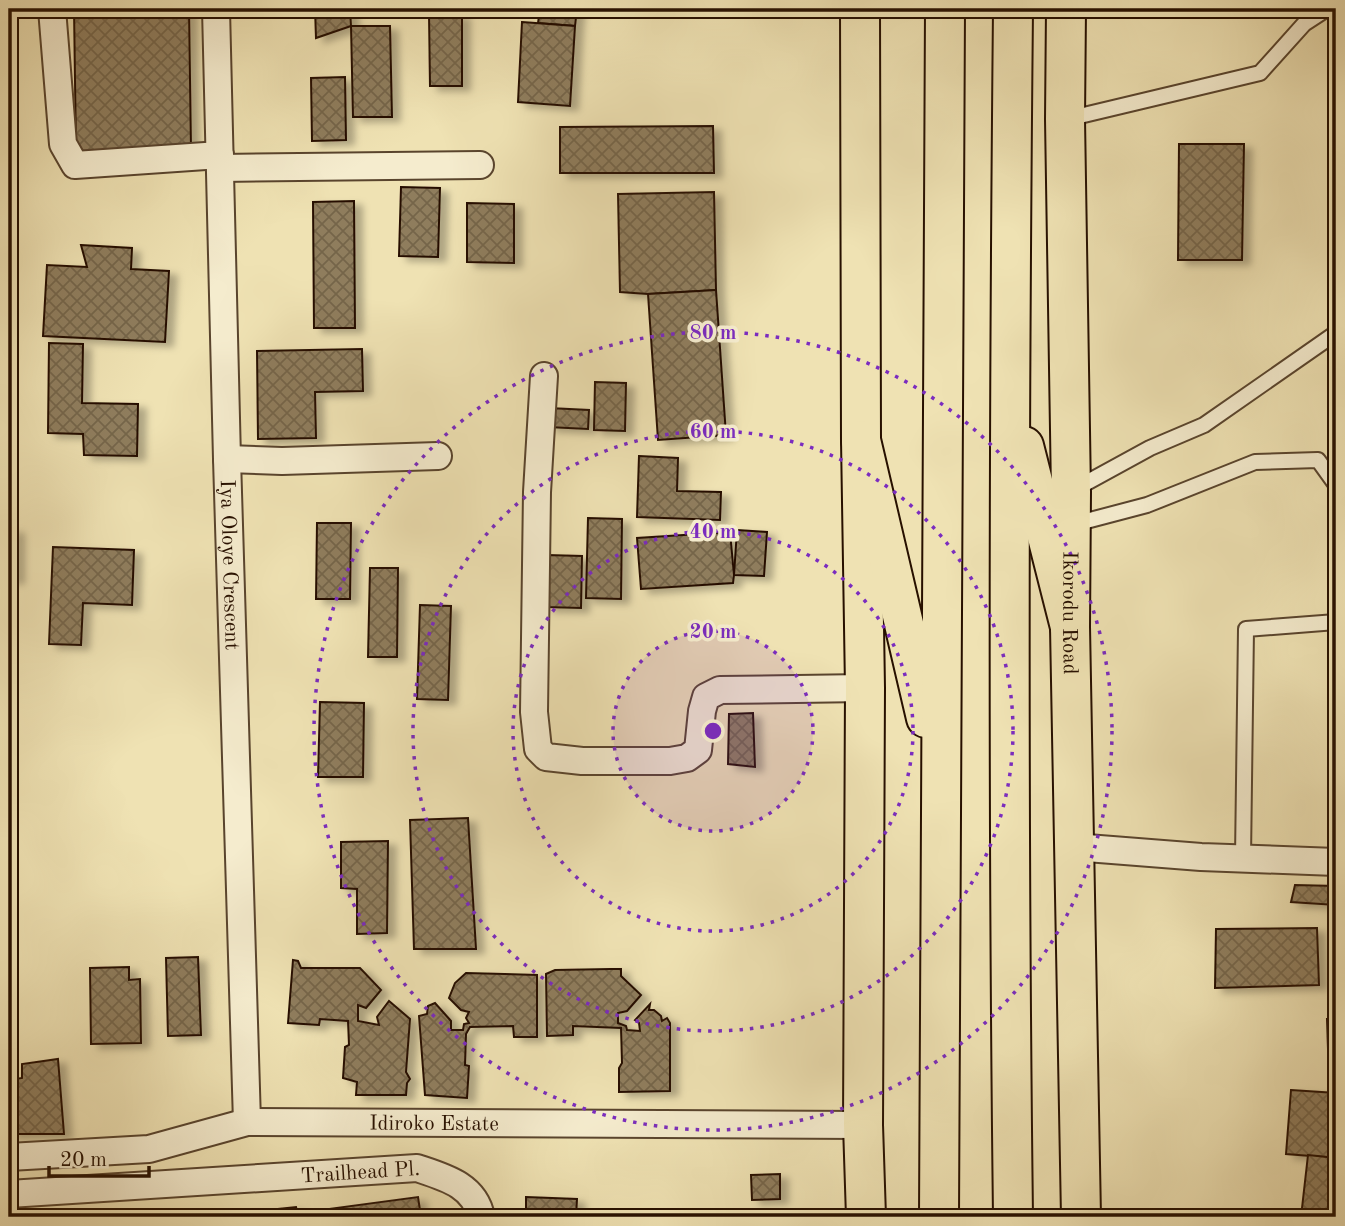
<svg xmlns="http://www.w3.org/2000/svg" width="1345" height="1226" font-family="'Old Standard TT',serif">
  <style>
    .building { fill: url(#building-cross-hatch); stroke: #271000; stroke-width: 2; filter: url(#shadow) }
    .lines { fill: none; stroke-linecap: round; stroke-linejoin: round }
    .lane-casing { stroke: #59442d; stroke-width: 18 }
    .street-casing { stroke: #59442d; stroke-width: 30 }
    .primary-casing { stroke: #271000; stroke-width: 42 }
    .highway-casing { stroke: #271000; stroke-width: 42 }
    .lane { stroke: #f5ecce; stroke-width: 14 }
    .street { stroke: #f5ecce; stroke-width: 26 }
    .primary { stroke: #efe2b3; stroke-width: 38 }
    .highway { stroke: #efe2b3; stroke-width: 38 }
    .ring { fill: none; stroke: #7b2cbf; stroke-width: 3.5; stroke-dasharray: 3.5 7 }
    .labels { text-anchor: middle; stroke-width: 7; stroke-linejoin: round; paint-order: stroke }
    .street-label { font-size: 21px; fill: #271000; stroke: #f5ecce }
    .centre { fill: #7b2cbf; stroke: #f5ecce; stroke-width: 3.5 }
    .ring-label { font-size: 21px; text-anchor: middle; font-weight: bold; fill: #7b2cbf; stroke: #f5ecce; stroke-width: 7; stroke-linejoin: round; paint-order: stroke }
  </style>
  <defs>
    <pattern id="building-cross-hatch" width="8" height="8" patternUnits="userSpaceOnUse" patternTransform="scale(1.75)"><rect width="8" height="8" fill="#8f7d5d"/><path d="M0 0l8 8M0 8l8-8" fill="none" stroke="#75654a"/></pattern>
    <filter id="shadow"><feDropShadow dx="8" dy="4.5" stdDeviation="3.5" flood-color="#0004"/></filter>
  </defs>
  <rect width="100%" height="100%" fill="#efe2b3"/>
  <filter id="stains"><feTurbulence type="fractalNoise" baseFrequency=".00286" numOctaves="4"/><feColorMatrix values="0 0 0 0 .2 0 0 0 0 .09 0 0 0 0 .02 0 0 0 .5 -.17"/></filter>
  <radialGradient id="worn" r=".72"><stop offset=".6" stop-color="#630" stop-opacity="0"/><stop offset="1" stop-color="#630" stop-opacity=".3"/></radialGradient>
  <!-- building -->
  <g class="building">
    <path d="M 74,9 L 189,9 L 191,149 L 76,151 Z"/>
    <path d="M 315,9 L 350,9 L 351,26 L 316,38 Z"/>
    <path d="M 540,9 L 577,9 L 575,26 L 538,23 Z"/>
    <path d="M 429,14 L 462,14 L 462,86 L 430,86 Z"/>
    <path d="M 522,22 L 575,26 L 570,106 L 518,102 Z"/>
    <path d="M 351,26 L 390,26 L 392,117 L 353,117 Z"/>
    <path d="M 345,77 L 346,140 L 312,141 L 311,78 Z"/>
    <path d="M 713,126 L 714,173 L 560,173 L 560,127 Z"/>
    <path d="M 1179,144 L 1244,144 L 1242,260 L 1178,260 Z"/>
    <path d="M 401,187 L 440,188 L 438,257 L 399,256 Z"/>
    <path d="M 714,192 L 716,290 L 648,294 L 620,292 L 618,194 Z"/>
    <path d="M 354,201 L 355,328 L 314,328 L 313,202 Z"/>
    <path d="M 467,203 L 514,204 L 514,263 L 467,262 Z"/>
    <path d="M 81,245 L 132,248 L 131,269 L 169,271 L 165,342 L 43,336 L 47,265 L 87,267 Z"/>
    <path d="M 716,290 L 726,435 L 658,440 L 648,294 Z"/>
    <path d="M 49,343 L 83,344 L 82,403 L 138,404 L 137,456 L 84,455 L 83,434 L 48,433 Z"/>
    <path d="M 362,349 L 363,391 L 315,392 L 316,438 L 258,439 L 257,351 Z"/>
    <path d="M 595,382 L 626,383 L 625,431 L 594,430 Z"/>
    <path d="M 549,408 L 589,410 L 588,429 L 548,427 Z"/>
    <path d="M 639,456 L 678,458 L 677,491 L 721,492 L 720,520 L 637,517 Z"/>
    <path d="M 588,518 L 622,519 L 621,599 L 586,598 Z"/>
    <path d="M 317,523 L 351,523 L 350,599 L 316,599 Z"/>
    <rect x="9" y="529" width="7" height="50"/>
    <path d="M 737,530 L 767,532 L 764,576 L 734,575 Z"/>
    <path d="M 730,532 L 734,575 L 733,583 L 641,589 L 637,538 Z"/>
    <path d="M 53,547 L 134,550 L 132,605 L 83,603 L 81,645 L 49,644 Z"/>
    <path d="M 547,555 L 582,556 L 581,608 L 546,607 Z"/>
    <path d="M 370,568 L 398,568 L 397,657 L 368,657 Z"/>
    <path d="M 420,605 L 451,606 L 448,700 L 417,699 Z"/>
    <path d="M 320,702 L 364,703 L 363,777 L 318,777 Z"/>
    <path d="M 753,713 L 755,767 L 728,764 L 729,714 Z"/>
    <path d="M 1336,731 L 1336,802 L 1333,802 Z"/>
    <path d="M 468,818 L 476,949 L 414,949 L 410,820 Z"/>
    <path d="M 388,841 L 387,933 L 357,934 L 357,889 L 341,888 L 341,842 Z"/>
    <path d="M 1295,885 L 1336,886 L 1336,905 L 1291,902 Z"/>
    <path d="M 1317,928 L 1319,985 L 1215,988 L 1216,929 Z"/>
    <path d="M 198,957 L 201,1035 L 168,1036 L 166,958 Z"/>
    <path d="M 293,960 L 298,961 L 301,968 L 360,968 L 381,990 L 366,1008 L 358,1005 L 358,1021 L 379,1025 L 377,1017 L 389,1001 L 410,1019 L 406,1072 L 410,1079 L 407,1083 L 406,1095 L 356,1095 L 357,1082 L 343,1078 L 345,1047 L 349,1045 L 348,1021 L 320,1019 L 319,1025 L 288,1023 Z"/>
    <path d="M 129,967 L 129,980 L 140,979 L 141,1043 L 91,1044 L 90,968 Z"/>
    <path d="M 611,969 L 621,969 L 621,976 L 641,995 L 627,1011 L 618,1013 L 618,1023 L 626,1026 L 627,1030 L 640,1031 L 639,1023 L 635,1020 L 650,1004 L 649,1010 L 654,1010 L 661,1016 L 662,1021 L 667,1018 L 670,1023 L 670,1091 L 619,1092 L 619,1068 L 622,1063 L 621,1028 L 573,1026 L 573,1035 L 547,1036 L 546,974 L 555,970 Z"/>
    <path d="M 466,973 L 537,975 L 537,1037 L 514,1037 L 513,1026 L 470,1027 L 466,1034 L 465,1065 L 469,1066 L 467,1098 L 425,1095 L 419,1016 L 427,1014 L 428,1006 L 435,1003 L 451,1021 L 451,1030 L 463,1030 L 464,1024 L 469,1023 L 466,1018 L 469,1012 L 461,1010 L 449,998 L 455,983 Z"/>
    <path d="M 1327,1019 L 1336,1019 L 1336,1079 L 1329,1079 Z"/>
    <path d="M 58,1059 L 64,1134 L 9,1134 L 9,1080 L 22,1078 L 22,1064 Z"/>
    <path d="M 1291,1090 L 1336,1093 L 1336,1158 L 1286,1154 Z"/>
    <path d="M 1308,1155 L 1336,1158 L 1336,1217 L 1301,1217 Z"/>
    <path d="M 780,1174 L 780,1199 L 752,1200 L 751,1175 Z"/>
    <path d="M 418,1197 L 421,1217 L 322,1217 L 321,1210 Z"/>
    <path d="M 526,1197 L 577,1199 L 576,1217 L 526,1217 Z"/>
    <path d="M 296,1207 L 298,1217 L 201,1217 Z"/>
  </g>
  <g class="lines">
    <!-- lane casing -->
    <g class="lane-casing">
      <g id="lane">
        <path d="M 1067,119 L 1260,73 L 1304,24 L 1327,9"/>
        <path d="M 1075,489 L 1150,448 L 1204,425 L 1336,333"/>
        <path d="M 1071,525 L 1147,505 L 1255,462 L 1318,460 L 1336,485"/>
        <path d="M 1243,858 L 1246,629 L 1336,622"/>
      </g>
    </g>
    <!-- street casing -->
    <g class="street-casing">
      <g id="street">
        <path d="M 52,9 L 63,144 L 75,165 L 220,155"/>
        <path id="s1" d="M 216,9 L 227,459 L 247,1122"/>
        <path d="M 221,168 L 480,165"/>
        <path d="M 544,376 L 537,492 L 534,712 L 538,749 L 546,757 L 582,761 L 670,761 L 687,758 L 698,750 L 702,711 L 706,697 L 720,690 L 865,688"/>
        <path d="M 227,459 L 282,461 L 438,456"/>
        <path d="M 1074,847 L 1201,857 L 1336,862"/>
        <path id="s2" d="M 9,1157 L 149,1149 L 247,1122 L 863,1125"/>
        <path id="s3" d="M 9,1194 L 417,1168 C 444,1177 475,1185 481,1217"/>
      </g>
    </g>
    <!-- primary casing -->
    <g class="primary-casing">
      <g id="primary">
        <path d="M 860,9 L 861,440 L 865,688 L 863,1125 L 866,1217"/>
        <path id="s4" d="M 1066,9 L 1065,119 L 1071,492 L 1070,627 L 1081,1217"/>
      </g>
    </g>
    <!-- highway casing -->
    <g class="highway-casing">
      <g id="highway">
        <path d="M 1013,9 C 1009,412 1008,814 1013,1217"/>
        <path d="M 861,440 L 926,718"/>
        <path d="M 1024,446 L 1070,627"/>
        <path d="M 939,1217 L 945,9"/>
      </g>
    </g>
    <!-- lane -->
    <use href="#lane" class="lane"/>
    <!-- street -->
    <use href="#street" class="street"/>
    <!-- primary -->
    <use href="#primary" class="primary"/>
    <!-- highway -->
    <use href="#highway" class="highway"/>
  </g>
  <!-- distance rings -->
  <circle cx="713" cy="731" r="100" fill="#7b2cbf" fill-opacity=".12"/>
  <g class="ring">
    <circle cx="713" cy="731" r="100"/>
    <circle cx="713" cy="731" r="200"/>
    <circle cx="713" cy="731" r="300"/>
    <circle cx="713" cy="731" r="399"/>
  </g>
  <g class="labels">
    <!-- street labels -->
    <g class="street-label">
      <text dy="7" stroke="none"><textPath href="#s1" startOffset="556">Iya Oloye Crescent</textPath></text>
      <text dy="7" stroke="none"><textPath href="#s4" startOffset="604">Ikorodu Road</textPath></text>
      <text dy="7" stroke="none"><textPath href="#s2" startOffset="429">Idiroko Estate</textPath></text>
      <text dy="7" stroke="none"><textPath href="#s3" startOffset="352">Trailhead Pl.</textPath></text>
    </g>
  </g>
  <circle cx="713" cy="731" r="10" class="centre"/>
  <g class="ring-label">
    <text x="713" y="339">80 m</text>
    <text x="713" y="438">60 m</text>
    <text x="713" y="538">40 m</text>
    <text x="713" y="638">20 m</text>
  </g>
  <!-- margin -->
  <rect width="1345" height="1226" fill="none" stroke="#efe2b3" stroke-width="35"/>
  <rect x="10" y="10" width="1324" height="1205" fill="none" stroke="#271000" stroke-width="3.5"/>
  <rect x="18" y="18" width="1310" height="1191" fill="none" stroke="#271000" stroke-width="2"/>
  <!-- scale -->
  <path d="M49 1166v10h100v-10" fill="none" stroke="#271000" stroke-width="3.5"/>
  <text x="60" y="1166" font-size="21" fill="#271000" stroke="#f5ecce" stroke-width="5" paint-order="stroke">20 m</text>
  <rect width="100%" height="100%" filter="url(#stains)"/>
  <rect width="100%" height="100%" fill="url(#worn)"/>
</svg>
